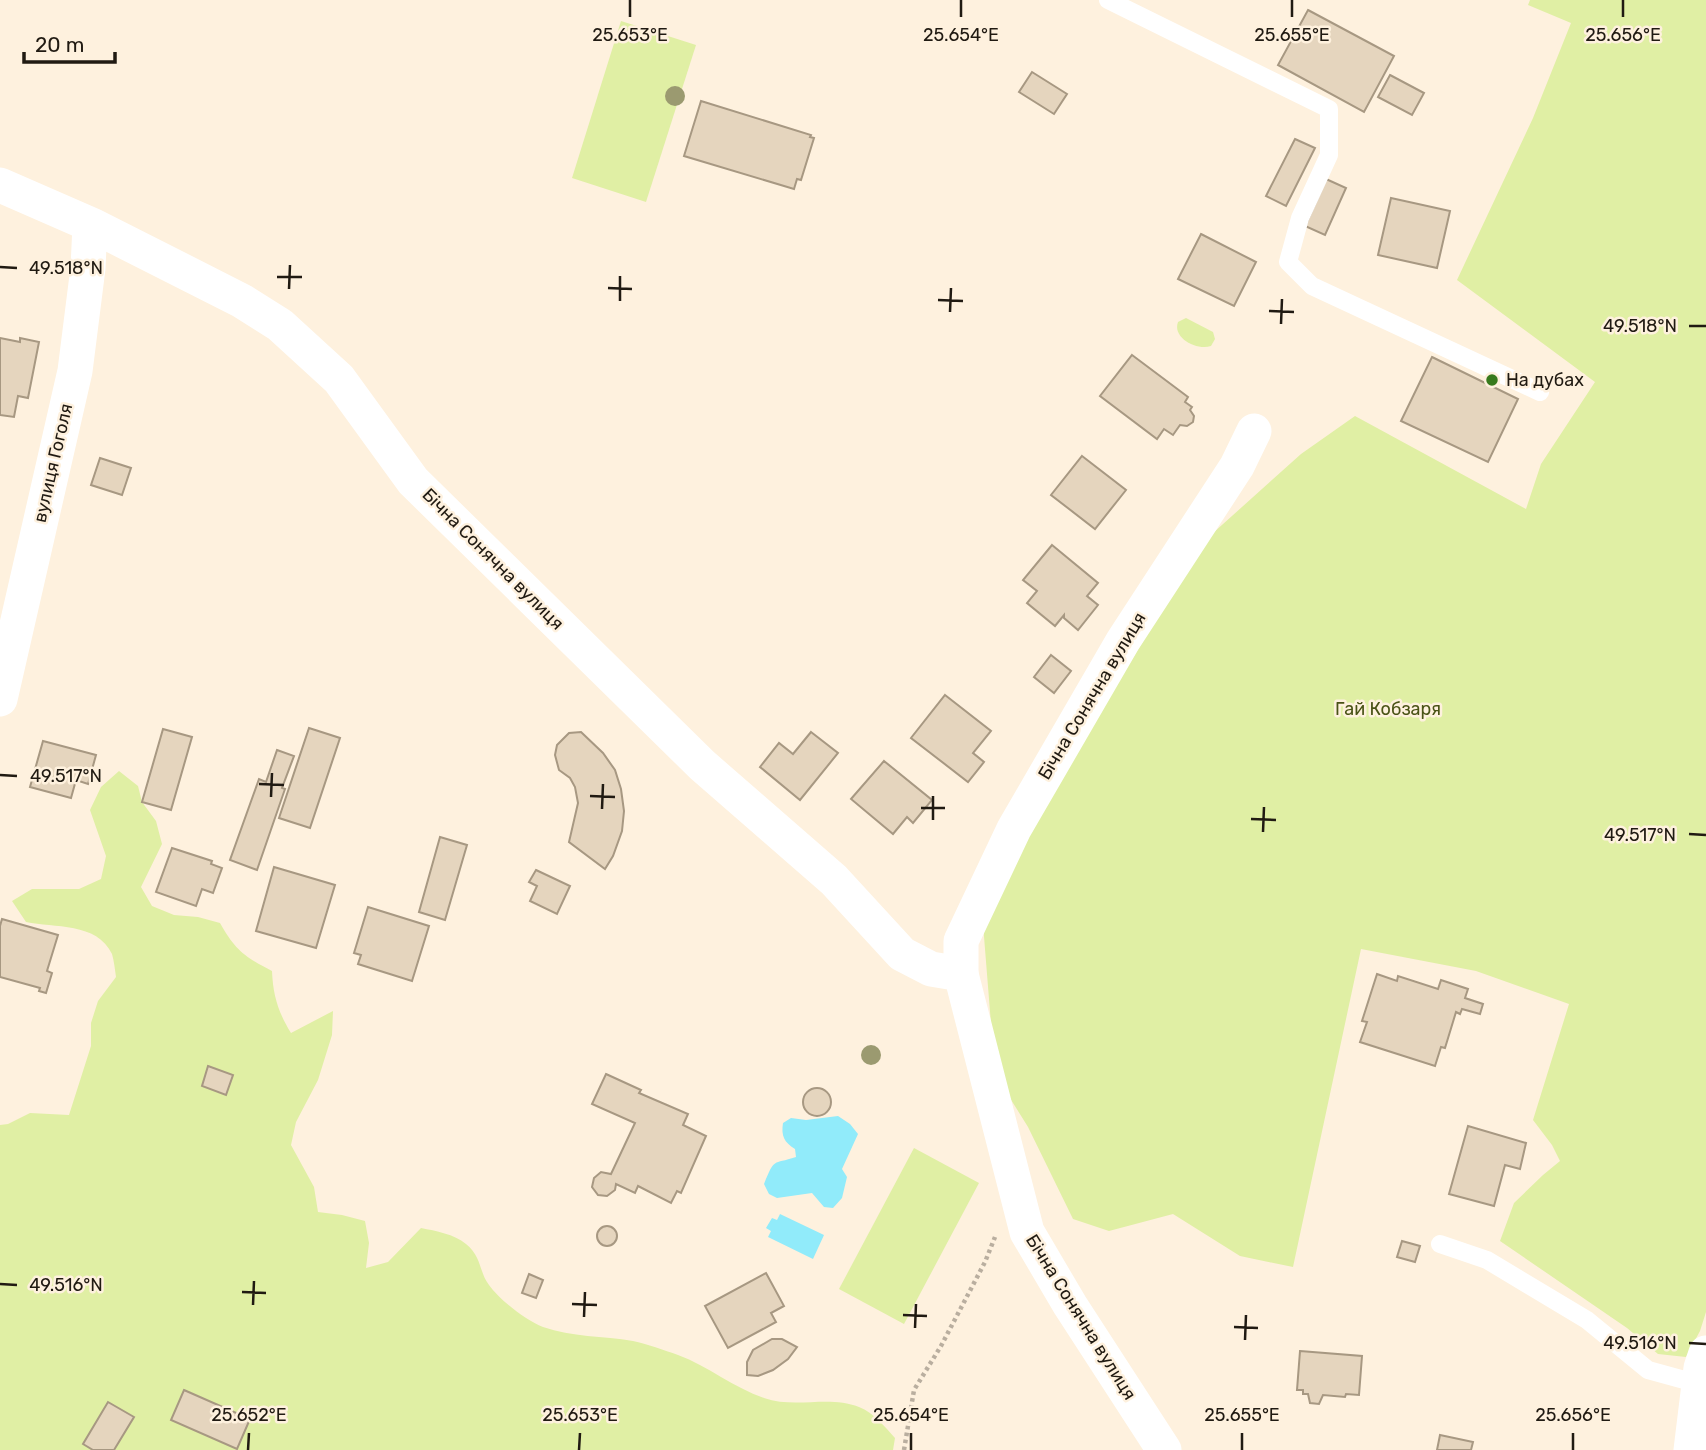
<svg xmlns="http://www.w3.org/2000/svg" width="1706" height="1450" font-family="Rubik,sans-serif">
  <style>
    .green { fill: #e0efa4 }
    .water { fill: #91ebfa }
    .building { fill: #e5d5be; stroke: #a79882; stroke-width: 2 }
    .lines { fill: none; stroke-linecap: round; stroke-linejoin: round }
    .path { stroke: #b9ae9f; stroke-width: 4.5; stroke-dasharray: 3.5 3.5; stroke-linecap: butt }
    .lane { stroke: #fff; stroke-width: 18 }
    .street { stroke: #fff; stroke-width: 35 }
    .tree { fill: #9b9a70 }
    .ticks { fill: none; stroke: #201a12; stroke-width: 2.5 }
    .poi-dot { fill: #377a1c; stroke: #fef1de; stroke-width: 2.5 }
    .labels { text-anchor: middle; stroke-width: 5; stroke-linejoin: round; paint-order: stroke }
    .poi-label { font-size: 18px; fill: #201a12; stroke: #fef1de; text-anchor: start }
    .street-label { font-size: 18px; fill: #201a12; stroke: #fef1de }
    .park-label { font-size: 18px; fill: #4a5316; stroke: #fef1de }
    .ticks-label { font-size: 18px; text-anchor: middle; fill: #201a12; stroke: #fef1de; stroke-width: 5; stroke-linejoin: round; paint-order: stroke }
  </style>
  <rect width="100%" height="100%" fill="#fef1de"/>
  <!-- green -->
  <g class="green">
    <path d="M 1530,0 L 1706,0 L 1706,1312 L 1700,1331 L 1686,1357 L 1658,1354 L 1627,1328 L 1500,1241 L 1514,1203 L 1543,1175 L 1560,1161 L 1552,1145 L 1533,1120 L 1569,1004 L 1476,971 L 1361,949 L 1293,1267 L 1240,1256 L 1173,1214 L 1109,1231 L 1073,1219 L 1028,1127 L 995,1074 L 983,924 L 1021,843 L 1203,542 L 1301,454 L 1355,416 L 1526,509 L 1541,464 L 1595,382 L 1457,280 L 1533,118 L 1571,23 L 1528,5 Z"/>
    <path d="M 621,21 L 696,45 L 646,202 L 572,178 Z"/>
    <path d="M 1186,318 L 1213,332 L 1215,339 L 1211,346 C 1197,351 1172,338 1178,322 Z"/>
    <path d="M 119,771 L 138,786 L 142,802 L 156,821 L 162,844 L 141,887 L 152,906 L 174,915 L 198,917 L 220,923 C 235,950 245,957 272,971 C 273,995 278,1012 291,1033 L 333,1011 L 332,1035 L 318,1080 L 296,1122 L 291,1145 L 314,1187 L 318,1212 L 342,1215 L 365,1221 L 369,1243 L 366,1268 L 388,1262 L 421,1228 C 436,1231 454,1234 466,1244 C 482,1257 479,1272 489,1285 C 500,1300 525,1320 543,1327 C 572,1337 603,1336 633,1341 C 647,1344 664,1350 678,1355 C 708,1366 734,1388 764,1398 C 795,1409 829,1395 859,1407 C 874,1413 885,1427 895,1438 L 893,1450 L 0,1450 L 0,1125 L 8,1124 L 30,1113 L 69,1115 L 91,1046 L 91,1023 L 98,1001 L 116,977 C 115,970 114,961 112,954 C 97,922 54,928 26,922 L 12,901 L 32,889 L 79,889 L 101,879 L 106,856 L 90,810 L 101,787 Z"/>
    <path d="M 914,1148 L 979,1183 L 904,1324 L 839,1289 Z"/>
  </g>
  <!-- water -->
  <g class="water">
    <path d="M 838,1116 L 850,1124 L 858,1134 L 842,1169 L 847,1177 L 842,1198 L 833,1208 L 824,1207 L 812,1193 L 777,1198 L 769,1194 L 764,1184 C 775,1157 772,1165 796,1157 L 795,1149 C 784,1142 781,1136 783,1123 L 791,1118 L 806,1120 Z"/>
    <path d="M 780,1214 L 824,1235 L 813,1259 L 768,1237 L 771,1231 L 766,1228 L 772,1218 L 777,1220 Z"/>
  </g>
  <!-- building -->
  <g class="building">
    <path d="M 1308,10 L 1394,56 L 1364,112 L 1278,65 Z"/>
    <path d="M 1032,72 L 1067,94 L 1054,114 L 1019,92 Z"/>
    <path d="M 1390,75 L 1424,93 L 1412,115 L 1378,97 Z"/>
    <path d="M 701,101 L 811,135 L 810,137 L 814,138 L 801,180 L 797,179 L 794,189 L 684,156 Z"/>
    <path d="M 1295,139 L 1315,148 L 1286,206 L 1266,196 Z"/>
    <path d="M 1326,179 L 1346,188 L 1325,235 L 1305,226 Z"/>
    <path d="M 1391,198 L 1450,211 L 1437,268 L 1378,255 Z"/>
    <path d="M 1201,234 L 1256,262 L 1234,306 L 1178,279 Z"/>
    <path d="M 0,338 L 20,342 L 20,338 L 39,342 L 28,398 L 18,396 L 14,417 L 0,415 Z"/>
    <path d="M 1132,355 L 1188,397 L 1185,402 L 1192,407 L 1190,410 L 1194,416 L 1193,422 L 1187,426 L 1180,425 L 1173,435 L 1164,429 L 1157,439 L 1100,396 Z"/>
    <path d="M 1432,357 L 1518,399 L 1488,462 L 1401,421 Z"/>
    <path d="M 1082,456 L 1126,490 L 1095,529 L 1051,495 Z"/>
    <path d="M 100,458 L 131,468 L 122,495 L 91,485 Z"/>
    <path d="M 1052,545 L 1098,583 L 1087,596 L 1098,605 L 1078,630 L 1064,618 L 1064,615 L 1055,626 L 1027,603 L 1037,591 L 1023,580 Z"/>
    <path d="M 1051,655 L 1071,671 L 1054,693 L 1034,677 Z"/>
    <path d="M 945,695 L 991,731 L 973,753 L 984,762 L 968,782 L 911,738 Z"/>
    <path d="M 309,728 L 340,738 L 310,828 L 279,818 Z"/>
    <path d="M 163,729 L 192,737 L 171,810 L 142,802 Z"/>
    <path d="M 581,732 L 603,753 L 615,770 L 621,789 L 624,811 L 622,831 L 613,856 L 605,869 L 569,842 L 578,803 L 575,787 L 570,778 L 559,770 L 555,755 L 557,745 L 569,733 Z"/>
    <path d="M 811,732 L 838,753 L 800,800 L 760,767 L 779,743 L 793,754 Z"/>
    <path d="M 43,741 L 96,755 L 88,784 L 76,780 L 71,798 L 30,787 Z"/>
    <path d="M 277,750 L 294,756 L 282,788 L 285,789 L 257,870 L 230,860 L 259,779 L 266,782 Z"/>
    <path d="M 884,761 L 932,800 L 913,823 L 907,817 L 893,834 L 851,799 Z"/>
    <path d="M 440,837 L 467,845 L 445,920 L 419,912 Z"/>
    <path d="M 172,848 L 212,861 L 211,864 L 222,868 L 213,893 L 202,889 L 196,906 L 156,892 Z"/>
    <path d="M 274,867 L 335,885 L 316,948 L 256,931 Z"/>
    <path d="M 536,870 L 570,886 L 557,914 L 530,901 L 537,886 L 529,882 Z"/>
    <path d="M 368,907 L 429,926 L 412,981 L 358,964 L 361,955 L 354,953 Z"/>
    <path d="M 2,919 L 58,935 L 47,971 L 52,973 L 46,993 L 39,991 L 40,988 L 0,977 L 0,926 Z"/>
    <path d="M 1377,974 L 1397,981 L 1398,976 L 1438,989 L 1441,980 L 1468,989 L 1465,998 L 1483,1004 L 1480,1014 L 1462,1009 L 1460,1014 L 1456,1012 L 1445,1048 L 1441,1047 L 1435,1066 L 1360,1042 L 1367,1022 L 1362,1021 Z"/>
    <path d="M 208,1066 L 233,1075 L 226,1095 L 202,1086 Z"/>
    <path d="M 606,1074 L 641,1090 L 639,1093 L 688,1114 L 683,1125 L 706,1136 L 681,1193 L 677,1191 L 671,1203 L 638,1186 L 635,1193 L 616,1184 L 615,1190 L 607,1196 L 598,1195 L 592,1187 L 594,1178 L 601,1172 L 611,1174 L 635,1123 L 592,1104 Z"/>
    <circle cx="817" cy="1102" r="14"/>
    <path d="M 1468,1126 L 1526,1143 L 1520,1169 L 1505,1165 L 1494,1206 L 1449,1194 Z"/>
    <circle cx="607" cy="1236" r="10"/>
    <path d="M 1402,1241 L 1420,1246 L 1415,1262 L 1397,1257 Z"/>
    <path d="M 766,1273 L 784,1306 L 771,1313 L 776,1322 L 728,1348 L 705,1306 Z"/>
    <path d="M 529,1274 L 543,1280 L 536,1298 L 522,1293 Z"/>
    <path d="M 772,1339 L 782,1339 L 797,1347 L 788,1359 L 773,1370 L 758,1376 L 747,1375 L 747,1362 L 753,1350 Z"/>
    <path d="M 1300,1351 L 1362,1356 L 1359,1395 L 1346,1394 L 1345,1397 L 1323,1395 L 1319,1404 L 1310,1403 L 1308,1394 L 1303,1394 L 1303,1390 L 1297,1390 Z"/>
    <path d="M 184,1390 L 250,1419 L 237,1449 L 171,1420 Z"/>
    <path d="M 108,1402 L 134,1417 L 114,1450 L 93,1450 L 83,1444 Z"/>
    <path d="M 1440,1435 L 1473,1442 L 1471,1450 L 1437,1450 Z"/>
  </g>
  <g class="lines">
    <!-- path -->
    <path class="path" d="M 904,1450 L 914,1390 L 941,1346 L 985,1262 L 995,1237"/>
    <!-- lane -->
    <g class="lane">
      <path d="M 1108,0 L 1329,109 L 1329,155 L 1300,218 L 1288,262 L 1312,286 L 1540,392"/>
      <path d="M 1440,1244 L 1487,1260 L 1587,1320 L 1648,1370 L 1699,1384"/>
    </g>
    <!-- street -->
    <g class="street">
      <path d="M 0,185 L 94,226 L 242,301 L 280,325 L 339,379 L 413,481 L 702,765 L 834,880 L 902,954 L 931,969 L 961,974 L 1027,1232 L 1070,1305 L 1164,1450"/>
      <path d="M 0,699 L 75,371 L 88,268 L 90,225"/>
      <path d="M 961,974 L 961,941 L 1014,829 L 1123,641 L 1237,466 L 1254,431"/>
      <path d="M 1691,1450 L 1701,1368 L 1706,1353"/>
    </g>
  </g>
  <!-- trees -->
  <g class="tree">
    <circle cx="675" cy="96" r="10"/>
    <circle cx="871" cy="1055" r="10"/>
  </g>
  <!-- ticks -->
  <path class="ticks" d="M 630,17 L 630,0M 961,17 L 961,0M 1292,17 L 1292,0M 1623,17 L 1623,0M 0,267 L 17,268M 277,277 L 302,277M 608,288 L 632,289M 289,289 L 290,265M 938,300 L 963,301M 620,301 L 620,276M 1269,311 L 1294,312M 950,312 L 951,288M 1281,324 L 1282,299M 1689,326 L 1706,326M 0,775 L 17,776M 259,784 L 284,785M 590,796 L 615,797M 271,797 L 272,773M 921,808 L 945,808M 602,809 L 603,784M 1251,819 L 1276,820M 933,820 L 933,796M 1263,832 L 1264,807M 1689,834 L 1706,835M 0,1284 L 17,1285M 242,1292 L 266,1293M 572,1304 L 597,1305M 253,1305 L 254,1281M 903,1315 L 927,1316M 584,1317 L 585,1292M 1234,1327 L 1258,1328M 915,1328 L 916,1304M 1245,1340 L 1246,1315M 1689,1343 L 1706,1344M 248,1450 L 249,1433M 579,1450 L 580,1433M 911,1450 L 911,1433M 1242,1450 L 1242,1433M 1573,1450 L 1573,1433"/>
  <!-- markers -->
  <circle class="poi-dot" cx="1492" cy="380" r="7"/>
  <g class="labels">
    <!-- poi labels -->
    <g class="poi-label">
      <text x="1506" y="386">На дубах</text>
    </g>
    <!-- street labels -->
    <g class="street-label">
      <text transform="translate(53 463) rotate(-77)" y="6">вулиця Гоголя</text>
      <text transform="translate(493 559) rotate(45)" y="6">Бічна Сонячна вулиця</text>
      <text transform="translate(1092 696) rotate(-59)" y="6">Бічна Сонячна вулиця</text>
      <text transform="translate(1081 1317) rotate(58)" y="6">Бічна Сонячна вулиця</text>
    </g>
    <!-- park labels -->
    <g class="park-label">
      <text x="1388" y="715">Гай Кобзаря</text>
    </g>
  </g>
  <g class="ticks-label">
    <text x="630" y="41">25.653°E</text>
    <text x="961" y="41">25.654°E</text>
    <text x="1292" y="41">25.655°E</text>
    <text x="1623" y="41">25.656°E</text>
    <text x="66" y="274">49.518°N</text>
    <text x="1640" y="332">49.518°N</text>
    <text x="66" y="782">49.517°N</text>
    <text x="1640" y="841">49.517°N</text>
    <text x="66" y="1291">49.516°N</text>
    <text x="1640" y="1349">49.516°N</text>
    <text x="249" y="1421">25.652°E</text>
    <text x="580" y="1421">25.653°E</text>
    <text x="911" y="1421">25.654°E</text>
    <text x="1242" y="1421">25.655°E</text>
    <text x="1573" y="1421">25.656°E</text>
  </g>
  <!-- scale -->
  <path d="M24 52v10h91v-10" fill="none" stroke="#201a12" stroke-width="3.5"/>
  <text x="35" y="52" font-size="21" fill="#201a12" stroke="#fef1de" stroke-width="5" paint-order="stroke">20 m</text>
</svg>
